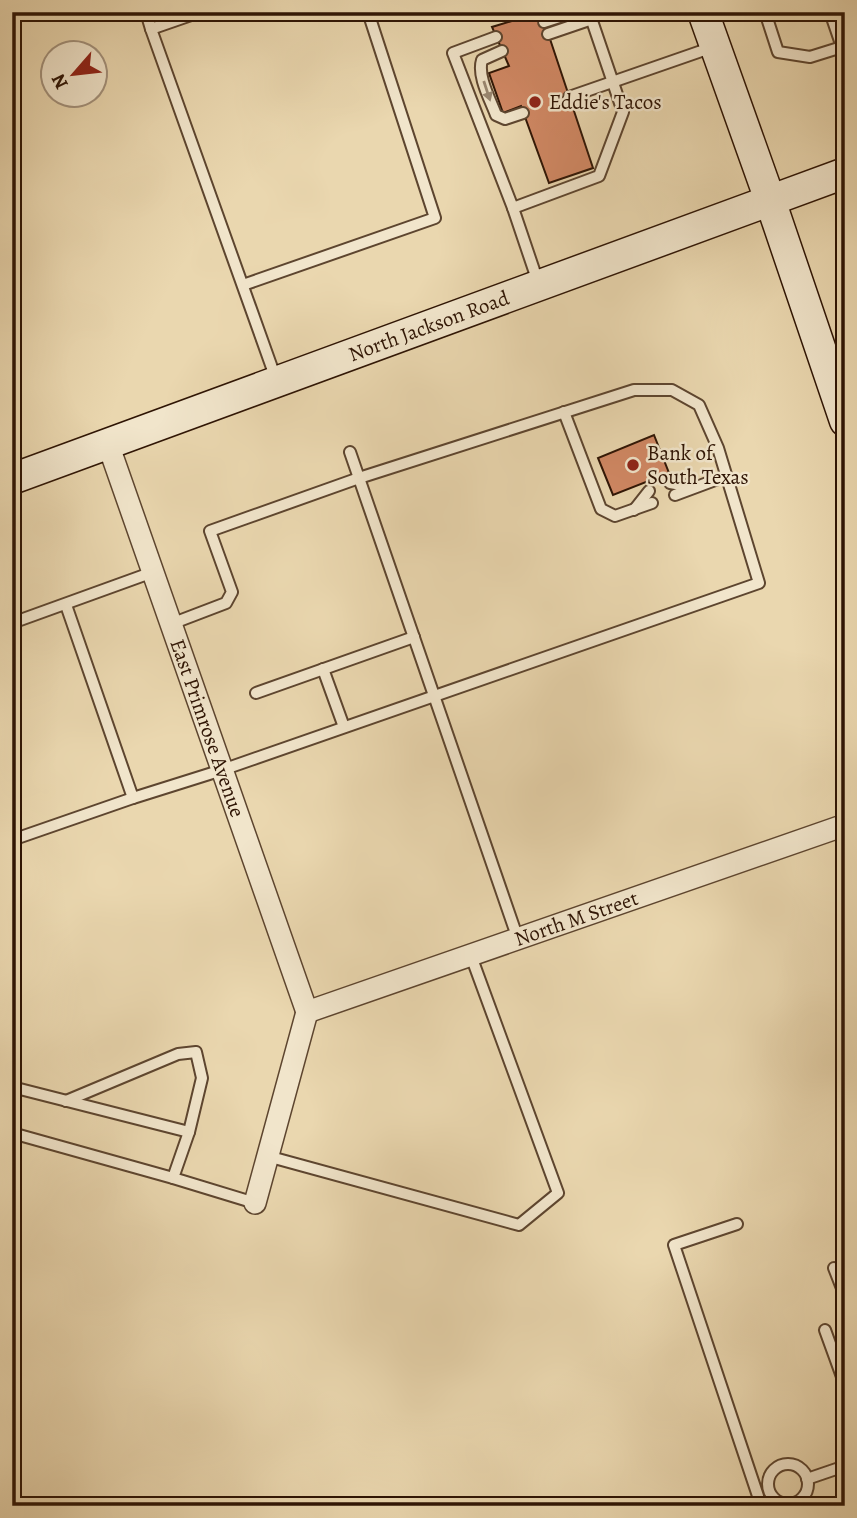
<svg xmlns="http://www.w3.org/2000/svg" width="857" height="1518" font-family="Alegreya,serif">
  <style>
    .building { fill: #d18864; stroke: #2e1404; stroke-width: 2 }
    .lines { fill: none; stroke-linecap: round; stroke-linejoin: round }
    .lane-casing { stroke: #5d452f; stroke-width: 14 }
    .street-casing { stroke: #5d452f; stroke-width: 24 }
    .secondary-casing { stroke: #2e1404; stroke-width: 33 }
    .lane { stroke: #f1e5cb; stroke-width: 10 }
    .street { stroke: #f1e5cb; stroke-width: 21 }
    .secondary { stroke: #f1e5cb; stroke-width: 30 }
    .oneway { fill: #998771 }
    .poi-dot { fill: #8f2418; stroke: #f1e5cb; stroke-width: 2.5 }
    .labels { text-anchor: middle; stroke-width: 5; stroke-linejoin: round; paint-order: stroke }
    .poi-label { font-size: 21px; fill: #2e1404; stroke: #f1e5cb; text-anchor: start }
    .street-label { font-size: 21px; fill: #2e1404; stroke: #f1e5cb }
  </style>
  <rect width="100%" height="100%" fill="#ead7af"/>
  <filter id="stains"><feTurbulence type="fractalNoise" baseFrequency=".00286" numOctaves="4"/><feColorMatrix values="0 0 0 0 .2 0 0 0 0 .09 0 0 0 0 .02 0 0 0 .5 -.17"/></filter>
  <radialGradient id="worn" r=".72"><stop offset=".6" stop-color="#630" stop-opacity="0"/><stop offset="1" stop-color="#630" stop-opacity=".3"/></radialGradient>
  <!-- building -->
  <g class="building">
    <path d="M 541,12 L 593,168 L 549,183 L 521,106 L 503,113 L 489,73 L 509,66 L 492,27 Z"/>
    <path d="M 654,435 L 669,473 L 613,495 L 598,458 Z"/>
  </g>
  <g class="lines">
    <!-- lane casing -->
    <g class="lane-casing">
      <g id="lane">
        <path d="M 146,12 L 151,29"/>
        <path d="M 200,12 L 151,29 L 276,379"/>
        <path d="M 765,12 L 778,52 L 810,57 L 842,47"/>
        <path d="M 830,12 L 842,47 L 845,46"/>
        <path d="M 544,22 L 575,12"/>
        <path d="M 548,34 L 592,19"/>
        <path d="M 496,37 L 453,53 L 513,208"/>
        <path d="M 502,51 L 482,60 C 477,76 490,99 496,115 L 505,119 L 523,113"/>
        <path d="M 569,97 L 713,47"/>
        <path d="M 243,285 L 435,218 L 368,12"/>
        <path d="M 539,285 L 513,208 L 599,176 L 623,112 L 589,12"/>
        <path d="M 564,412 L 601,509 L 615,516 L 652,503"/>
        <path d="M 350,452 L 518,939"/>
        <path d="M 670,483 L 693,487"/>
        <path d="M 675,495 L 726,476"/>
        <path d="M 634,510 L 649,491"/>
        <path d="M 66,605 L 133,798 L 222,770 L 759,583 L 718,448 L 699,405 L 672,390 L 634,390 L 359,478 L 210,531 L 232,592 L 226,603 L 171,624"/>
        <path d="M 12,623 L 153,572"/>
        <path d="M 323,669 L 344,727"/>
        <path d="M 256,693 L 414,637"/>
        <path d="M 12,840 L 133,798"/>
        <path d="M 12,1087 L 189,1132 L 173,1178 L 255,1203"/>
        <path d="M 66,1101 L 178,1054 L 196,1052 L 202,1078 L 189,1132"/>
        <path d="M 12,1133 L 173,1178"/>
        <path d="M 267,1156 L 519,1225 L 558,1193 L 471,956"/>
        <path d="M 737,1224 L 674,1245 L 758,1496"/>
        <path d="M 834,1268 L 845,1296"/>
        <path d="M 825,1330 L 845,1385"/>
        <circle cx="788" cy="1484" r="20"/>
        <path d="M 807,1479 L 845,1466"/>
      </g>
    </g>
    <!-- street casing -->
    <g class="street-casing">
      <g id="street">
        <path id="s1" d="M 108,444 L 307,1012"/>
        <path id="s2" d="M 307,1012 L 845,825"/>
        <path d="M 255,1203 L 307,1012"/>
      </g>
    </g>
    <!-- secondary casing -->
    <g class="secondary-casing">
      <g id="secondary">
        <path d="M 703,12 L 770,200 L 845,421"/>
        <path id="s3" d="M 12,479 L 845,173"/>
      </g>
    </g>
    <!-- lane -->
    <use href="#lane" class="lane"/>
    <!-- street -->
    <use href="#street" class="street"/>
    <!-- secondary -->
    <use href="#secondary" class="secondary"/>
  </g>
  <!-- one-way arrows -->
  <defs><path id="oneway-solid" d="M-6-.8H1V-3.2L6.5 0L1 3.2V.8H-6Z" transform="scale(1.75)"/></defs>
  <use class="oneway" href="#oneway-solid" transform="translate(487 91) rotate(72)"/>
  <!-- markers -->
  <g class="poi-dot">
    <circle cx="535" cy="102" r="7"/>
    <circle cx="633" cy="465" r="7"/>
  </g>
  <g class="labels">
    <!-- poi labels -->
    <g class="poi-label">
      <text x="549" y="109">Eddie's Tacos</text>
      <text x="647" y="460">Bank of<tspan x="647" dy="24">South Texas</tspan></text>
    </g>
    <!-- street labels -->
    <g class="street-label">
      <text dy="7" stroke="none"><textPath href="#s3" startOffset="444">North Jackson Road</textPath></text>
      <text dy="7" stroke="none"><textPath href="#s1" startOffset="301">East Primrose Avenue</textPath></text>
      <text dy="7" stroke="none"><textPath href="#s2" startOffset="285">North M Street</textPath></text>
    </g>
  </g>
  <!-- margin -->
  <rect width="857" height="1518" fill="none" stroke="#ead7af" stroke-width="42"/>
  <rect x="14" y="14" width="829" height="1490" fill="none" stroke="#2e1404" stroke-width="3.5"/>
  <rect x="21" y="21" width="815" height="1476" fill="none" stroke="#2e1404" stroke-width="2"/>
  <!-- north arrow -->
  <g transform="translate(74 74) rotate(242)"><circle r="33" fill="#f1e5cb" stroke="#a3917b" stroke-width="2"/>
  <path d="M0-5L12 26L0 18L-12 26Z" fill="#8f2418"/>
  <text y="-10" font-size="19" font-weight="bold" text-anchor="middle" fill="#2e1404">N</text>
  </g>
  <rect width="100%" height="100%" filter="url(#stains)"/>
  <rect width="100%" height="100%" fill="url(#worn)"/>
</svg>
